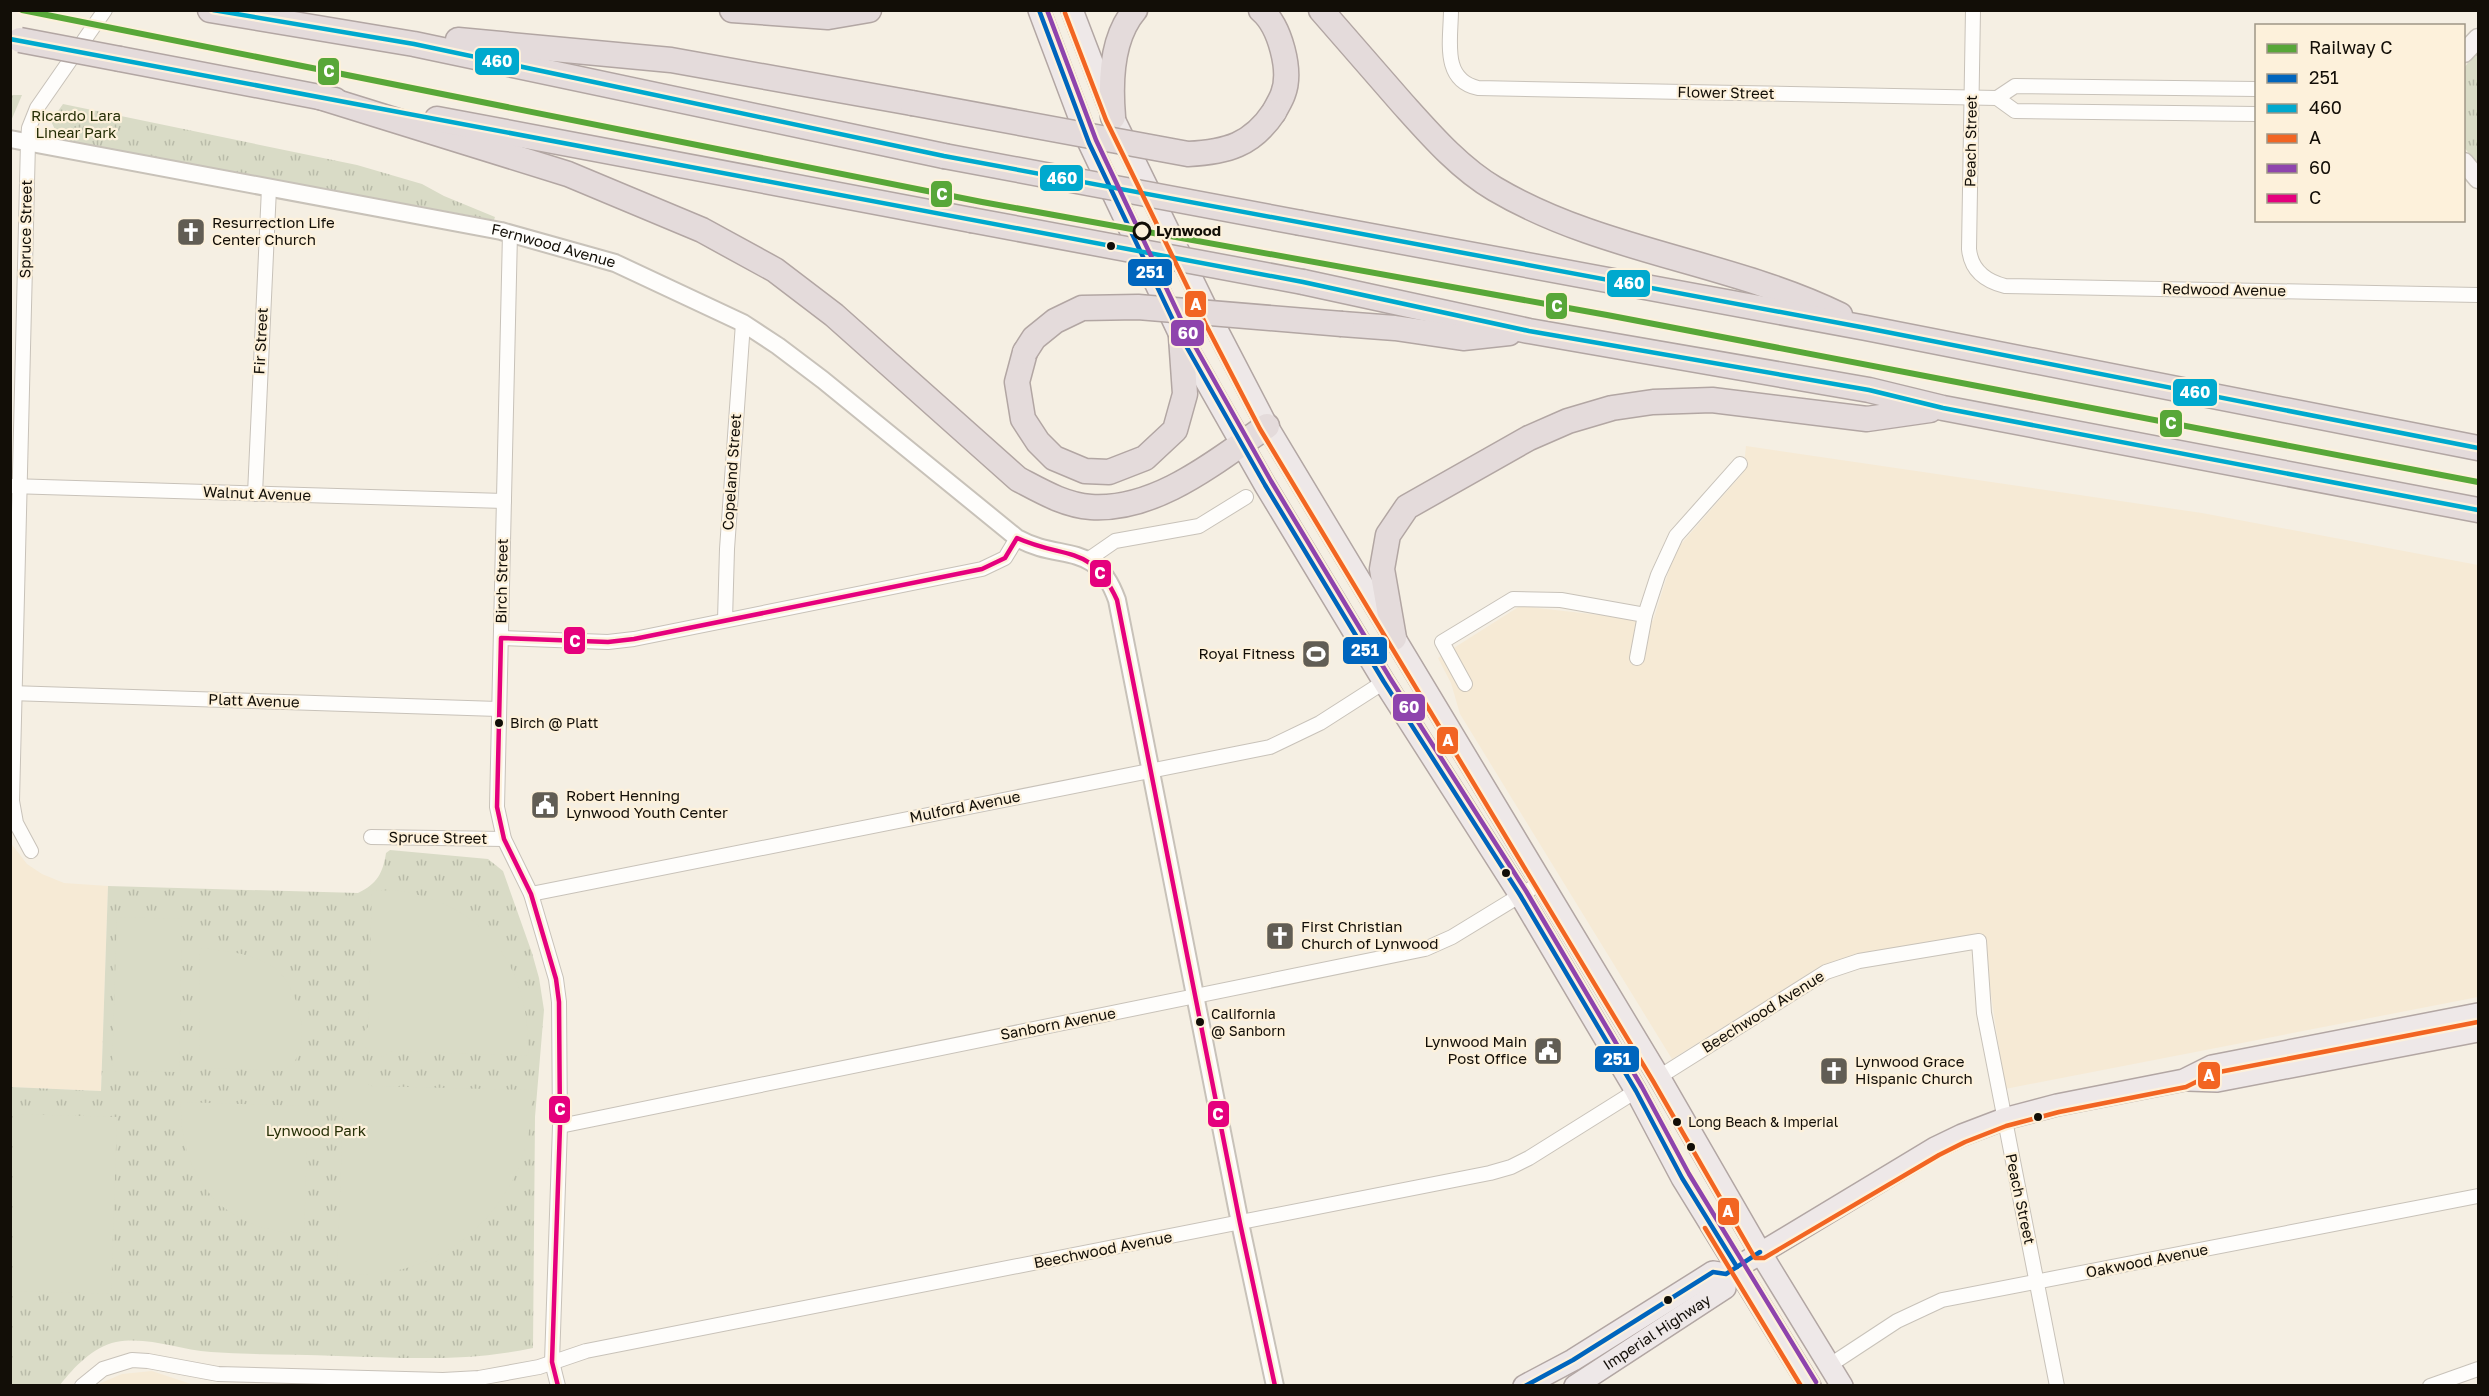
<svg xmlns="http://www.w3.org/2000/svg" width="2489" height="1396" font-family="'Golos Text',sans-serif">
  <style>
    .built { fill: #f6ead5 }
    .park { fill: url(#park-tufts) }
    .garden { fill: #d9dbc6 }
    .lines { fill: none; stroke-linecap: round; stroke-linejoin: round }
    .minor-casing { stroke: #c8c2b9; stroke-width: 16 }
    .tertiary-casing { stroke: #c8c2b9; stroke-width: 20 }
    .secondary-casing { stroke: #c8c2b9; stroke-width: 21 }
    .primary-casing { stroke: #b2a6a3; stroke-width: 24 }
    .motorway-casing { stroke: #b2a6a3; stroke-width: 27 }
    .minor { stroke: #fefdfb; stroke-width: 14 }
    .tertiary { stroke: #fefdfb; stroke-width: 16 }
    .secondary { stroke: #f6f2f1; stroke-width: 18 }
    .primary { stroke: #eee8e8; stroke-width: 21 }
    .motorway { stroke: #e4dbdb; stroke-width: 24 }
    .motorway-bridge-casing { stroke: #b2a6a3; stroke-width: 27; stroke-linecap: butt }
    .motorway-bridge { stroke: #e4dbdb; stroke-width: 24 }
    .bus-1-casing { stroke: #fdf1db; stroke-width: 9 }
    .bus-2-casing { stroke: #fdf1db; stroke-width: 9 }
    .bus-3-casing { stroke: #fdf1db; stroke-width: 9 }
    .bus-4-casing { stroke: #fdf1db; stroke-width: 9 }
    .bus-5-casing { stroke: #fdf1db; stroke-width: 9 }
    .bus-1 { stroke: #0065bd; stroke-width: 4.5 }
    .bus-2 { stroke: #00a9ce; stroke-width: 4.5 }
    .bus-3 { stroke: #f26522; stroke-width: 4.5 }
    .bus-4 { stroke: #8e44ad; stroke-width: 4.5 }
    .bus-5 { stroke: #e5007d; stroke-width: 4.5 }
    .rail-1-casing { stroke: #fdf1db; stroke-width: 10 }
    .rail-1 { stroke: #58a738; stroke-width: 6 }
    .stop-dot { fill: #fdf1db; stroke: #120e07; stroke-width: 3 }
    .bus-dot { fill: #120e07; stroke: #fdf1db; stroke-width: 2 }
    .labels { text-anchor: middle; stroke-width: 4.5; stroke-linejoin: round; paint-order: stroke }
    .bus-label { font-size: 14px; fill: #120e07; stroke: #fdf1db; text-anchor: start }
    .street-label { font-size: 15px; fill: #120e07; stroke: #fdf1db }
    .park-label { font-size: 15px; fill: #273007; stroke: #fdf1db }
    .poi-label { font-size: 15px; fill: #120e07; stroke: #fdf1db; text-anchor: start }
    .stop-label { font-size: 15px; font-weight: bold; fill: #120e07; stroke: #fdf1db; text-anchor: start }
    .line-badge { stroke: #fdf1db; stroke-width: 2 }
    .badge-label { font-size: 16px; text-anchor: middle; font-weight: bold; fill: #fff }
  </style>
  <defs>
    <pattern id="park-tufts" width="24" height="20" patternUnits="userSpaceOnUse" patternTransform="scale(1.5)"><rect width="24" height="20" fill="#d9dbc6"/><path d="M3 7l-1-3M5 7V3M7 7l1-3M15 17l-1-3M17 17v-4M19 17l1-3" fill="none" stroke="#b9bba9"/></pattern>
  </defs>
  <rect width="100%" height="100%" fill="#f5efe3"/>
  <!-- built -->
  <g class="built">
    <path d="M 1746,446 L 2202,513 L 2478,565 L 2478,997 L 2005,1089 L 1982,934 L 1841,959 L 1818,968 L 1672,1059 L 1460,714 L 1451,683 L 1438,658 L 1520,606 L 1653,621 L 1675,551 L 1743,473 Z"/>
    <path d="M 10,842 L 27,864 L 42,874 L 64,883 L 108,886 L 101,1091 L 11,1087 Z"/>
    <path d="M 152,1371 L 194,1385 L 96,1385 L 122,1374 Z"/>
  </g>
  <!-- park -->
  <g class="park">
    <path d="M 2478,49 L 2478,166 L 2464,147 L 2464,68 Z"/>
    <path d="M 11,95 L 22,95 L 11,121 L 10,95 Z"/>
    <path d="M 63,104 L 357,165 L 422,184 L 444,196 L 495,217 L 494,220 L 56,139 L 57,134 L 51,121 Z"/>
    <path d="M 390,850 L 488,859 L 503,871 L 532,953 L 539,978 L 544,1010 L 535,1117 L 533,1348 C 465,1362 406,1358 338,1356 C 296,1354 253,1355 211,1352 C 178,1350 149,1336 116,1342 C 93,1347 74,1367 60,1385 L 11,1386 L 11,1087 L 101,1091 L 108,886 L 358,893 C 377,884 383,873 386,853 Z"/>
  </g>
  <!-- garden -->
  <g class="garden">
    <path d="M 394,890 C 485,903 531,967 528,1056 L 390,1051 L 383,1057 L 372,1056 L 362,1043 L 362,1034 L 368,1027 L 372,891 Z"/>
    <path d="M 117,917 L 182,919 L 179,1072 L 112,1071 Z"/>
    <path d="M 200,948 C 225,951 251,953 272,966 C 296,982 311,1034 296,1059 C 294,1064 286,1068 282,1071 L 209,1068 L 199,1058 Z"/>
    <path d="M 348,1080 L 364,1080 L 370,1086 L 532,1090 C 531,1109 531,1127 526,1145 C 509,1211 452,1264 383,1273 C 368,1275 352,1274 337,1273 L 343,1113 L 337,1106 L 337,1091 Z"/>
    <path d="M 181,1102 L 301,1106 L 308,1113 L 304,1235 C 289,1233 273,1231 258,1226 C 204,1208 179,1157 181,1102 Z"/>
    <path d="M 19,1114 L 117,1117 L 111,1294 L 13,1291 Z"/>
  </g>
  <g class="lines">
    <!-- minor casing -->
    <g class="minor-casing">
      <g id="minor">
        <path d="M 1451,10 C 1451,39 1441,80 1478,88 L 1997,98 L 2015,111 L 2256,114"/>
        <path d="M 1973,10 L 1969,249 C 1971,270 1985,281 2005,286 L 2478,295"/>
        <path d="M 1997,98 L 2015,86 L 2256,89"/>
        <path d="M 510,233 L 497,807 L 504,839 L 531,894 L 556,979 L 559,1002 L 560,1126 L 552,1362 L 558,1386"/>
        <path d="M 10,486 L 504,501"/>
        <path d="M 255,494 L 269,188"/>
        <path d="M 1089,559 L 1115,541 L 1199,526 L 1246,497"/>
        <path d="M 725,620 L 727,549 L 743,323"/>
        <path d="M 501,638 L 608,642 L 634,639 L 982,569 L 1005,558 L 1017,538"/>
        <path d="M 1637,658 L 1645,615 L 1658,575 L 1676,536 L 1740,464"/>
        <path d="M 1465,684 L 1442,642 L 1513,599 L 1561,600 L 1645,615"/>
        <path d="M 10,693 L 498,709"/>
        <path d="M 371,837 L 504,839"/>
        <path d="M 31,851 L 16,823 L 12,801 L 28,142 L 29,128 L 37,108 L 105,10"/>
        <path d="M 531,894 L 1270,747 L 1320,723 L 1384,682"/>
        <path d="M 1659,1077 L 1826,972 L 1859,961 L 1979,941 L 1984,1013 L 2057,1386"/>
        <path d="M 560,1126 L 1425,949 L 1452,937 L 1542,882"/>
        <path d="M 1830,1365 L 1897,1321 L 1942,1300 L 2478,1196"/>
        <path d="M 82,1386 L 103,1369 L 132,1360 L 148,1361 L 218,1374 L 443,1380 L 479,1378 L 539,1367 L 586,1351 L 1490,1173 L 1511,1167 L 1529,1158 L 1636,1091"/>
        <path d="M 2430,1386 L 2478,1369"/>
      </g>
    </g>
    <!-- tertiary casing -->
    <g class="tertiary-casing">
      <g id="tertiary">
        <path id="s1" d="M 10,139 L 501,231 L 615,263 L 743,323 L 778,346 L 823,380 L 1017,538 C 1062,563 1095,539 1117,600 L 1240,1223 L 1275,1386"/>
      </g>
    </g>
    <!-- secondary casing -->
    <g class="secondary-casing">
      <g id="secondary">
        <path d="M 2464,53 L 2478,38"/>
        <path d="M 2464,162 L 2478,179"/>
      </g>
    </g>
    <!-- primary casing -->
    <g class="primary-casing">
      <g id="primary">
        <path d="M 1039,10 L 1089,143 L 1181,337 L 1265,485 L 1384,682 L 1520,895 L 1636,1091 L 1682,1178 L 1810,1386"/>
        <path d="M 1072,10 L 1113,117 L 1213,322 L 1267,426 L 1659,1077 L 1760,1252 L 1842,1386"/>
        <path d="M 2188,1080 L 2217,1081 L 2478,1031"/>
        <path d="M 1524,1386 L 1573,1360 L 1713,1272 L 1726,1274 L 1935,1148 L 1962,1135 L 2004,1119 L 2057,1105 L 2184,1080 L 2212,1066 L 2478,1014"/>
        <path id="s2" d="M 1575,1386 L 1725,1288 L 1726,1274"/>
      </g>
    </g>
    <!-- motorway casing -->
    <g class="motorway-casing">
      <g id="motorway">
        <path d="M 210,10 L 414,44 L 944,156"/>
        <path d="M 732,10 L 828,17 L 869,10"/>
        <path d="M 1261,10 C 1280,26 1292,71 1283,94 C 1281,100 1277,106 1274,112"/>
        <path d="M 1321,10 C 1348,41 1375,72 1402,103 C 1429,133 1459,168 1495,189 C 1602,252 1729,261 1840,315"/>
        <path d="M 458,40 L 671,60 L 912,103"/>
        <path d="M 120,59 L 335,100"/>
        <path d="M 320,97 L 568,174 L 702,230 L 775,270 L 834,315 L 1018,479 C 1041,491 1064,505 1091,507 C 1157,511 1216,461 1267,426"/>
        <path d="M 1113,117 C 1110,82 1111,38 1135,10"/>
        <path d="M 437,119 L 971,220"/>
        <path d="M 1301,223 L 1866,328 L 2478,448"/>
        <path d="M 1303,282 L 1529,331 L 1869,390 L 1943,408 L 2478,510"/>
        <path d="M 1342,324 L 1395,328 L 1463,338 L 1509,333"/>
        <path d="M 1025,352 L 1017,382 L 1023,419 L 1038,442 L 1054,458 L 1085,471 L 1109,472 L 1145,458 L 1175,430 L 1185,394 L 1181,337"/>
        <path d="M 1394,638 L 1382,569 L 1388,535 L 1407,507 L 1529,438 L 1568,421 L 1612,408 L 1653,402 L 1712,400 L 1867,419 L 1930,410"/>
      </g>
    </g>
    <!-- minor -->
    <use href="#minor" class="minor"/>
    <!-- tertiary -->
    <use href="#tertiary" class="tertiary"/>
    <!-- secondary -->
    <use href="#secondary" class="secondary"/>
    <!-- primary -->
    <use href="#primary" class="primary"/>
    <!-- motorway -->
    <use href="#motorway" class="motorway"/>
    <!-- motorway-bridge casing -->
    <g class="motorway-bridge-casing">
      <g id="motorway-bridge">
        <path d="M 20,40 L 120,59"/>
        <path d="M 912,103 L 1188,154 C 1227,152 1252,145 1274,112"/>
        <path d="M 944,156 L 1301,223"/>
        <path d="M 971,220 L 1303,282"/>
        <path d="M 1025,352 L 1034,338 L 1055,321 L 1082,308 L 1138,307 L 1342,324"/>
      </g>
    </g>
    <!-- motorway-bridge -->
    <use href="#motorway-bridge" class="motorway-bridge"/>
    <!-- bus-1 casing -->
    <g class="bus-1-casing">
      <g id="bus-1">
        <path d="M 1039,10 L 1089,143 L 1181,337 L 1265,485 L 1384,682 L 1520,895 L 1636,1091 L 1682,1178 L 1737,1267"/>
        <path d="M 1525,1386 L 1573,1360 L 1713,1272 L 1726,1274 L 1760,1252"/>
      </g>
    </g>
    <!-- bus-2 casing -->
    <g class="bus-2-casing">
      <g id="bus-2">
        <path d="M 213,10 L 414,44 L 944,156 L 1866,328 L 2478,448"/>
        <path d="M 10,39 L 1303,282 L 1529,331 L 1869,390 L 1943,408 L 2478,510"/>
      </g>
    </g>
    <!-- bus-3 casing -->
    <g class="bus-3-casing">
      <g id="bus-3">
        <path d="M 1065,13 L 1106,120 L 1206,325 L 1260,429 L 1653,1081 L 1755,1258 L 1764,1258 L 1939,1155 L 1965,1142 L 2006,1126 L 2059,1112 L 2186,1087 L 2214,1073 L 2478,1022"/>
        <path d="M 1705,1228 L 1801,1386"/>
      </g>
    </g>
    <!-- bus-4 casing -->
    <g class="bus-4-casing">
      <path id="bus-4" d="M 1047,10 L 1096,140 L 1188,334 L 1271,481 L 1390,678 L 1526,891 L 1642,1087 L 1689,1174 L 1816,1382"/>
    </g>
    <!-- bus-5 casing -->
    <g class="bus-5-casing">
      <path id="bus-5" d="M 558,1386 L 552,1362 L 560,1126 L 559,1002 L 556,979 L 531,894 L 504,839 L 497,807 L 501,638 L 608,642 L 634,639 L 982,569 L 1005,558 L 1017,538 C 1066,560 1091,543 1117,600 L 1240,1223 L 1275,1386"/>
    </g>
    <!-- bus-1 -->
    <use href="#bus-1" class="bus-1"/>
    <!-- bus-2 -->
    <use href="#bus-2" class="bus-2"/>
    <!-- bus-3 -->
    <use href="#bus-3" class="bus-3"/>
    <!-- bus-4 -->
    <use href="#bus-4" class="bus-4"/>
    <!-- bus-5 -->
    <use href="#bus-5" class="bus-5"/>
    <!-- rail-1 casing -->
    <g class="rail-1-casing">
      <path id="rail-1" d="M 22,10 L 982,202 L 1607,315 L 2478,482"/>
    </g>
    <!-- rail-1 -->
    <use href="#rail-1" class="rail-1"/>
  </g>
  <!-- icons -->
  <defs>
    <g id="church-square" transform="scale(1.5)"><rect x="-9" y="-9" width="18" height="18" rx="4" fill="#615d54" stroke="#fdf1db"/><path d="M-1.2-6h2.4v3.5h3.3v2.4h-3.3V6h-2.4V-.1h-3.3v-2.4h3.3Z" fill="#fff"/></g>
    <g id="stadium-square" transform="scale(1.5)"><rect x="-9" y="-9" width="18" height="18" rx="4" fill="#615d54" stroke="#fdf1db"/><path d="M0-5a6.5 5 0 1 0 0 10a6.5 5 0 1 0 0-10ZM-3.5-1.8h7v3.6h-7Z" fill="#fff"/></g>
    <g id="civic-square" transform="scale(1.5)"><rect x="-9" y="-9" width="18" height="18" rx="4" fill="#615d54" stroke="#fdf1db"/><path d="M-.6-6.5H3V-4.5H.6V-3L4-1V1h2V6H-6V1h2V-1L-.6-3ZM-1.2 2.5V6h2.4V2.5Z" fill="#fff"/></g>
  </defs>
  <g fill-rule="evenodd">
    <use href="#church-square" x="191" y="232"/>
    <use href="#stadium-square" x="1316" y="654"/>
    <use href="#civic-square" x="545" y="805"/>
    <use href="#church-square" x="1280" y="936"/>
    <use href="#civic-square" x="1548" y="1051"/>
    <use href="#church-square" x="1834" y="1071"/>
  </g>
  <!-- markers -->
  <circle class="stop-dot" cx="1142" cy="231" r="8"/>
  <g class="bus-dot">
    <circle cx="1111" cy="246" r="5"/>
    <circle cx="499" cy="723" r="5"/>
    <circle cx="1506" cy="873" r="5"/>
    <circle cx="1200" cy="1022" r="5"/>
    <circle cx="2038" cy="1117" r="5"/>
    <circle cx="1677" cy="1122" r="5"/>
    <circle cx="1691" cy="1147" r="5"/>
    <circle cx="1668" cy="1300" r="5"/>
  </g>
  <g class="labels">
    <!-- bus labels -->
    <g class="bus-label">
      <text x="510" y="728">Birch @ Platt</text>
      <text x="1211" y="1019">California<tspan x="1211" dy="17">@ Sanborn</tspan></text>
      <text x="1688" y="1127">Long Beach &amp; Imperial</text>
    </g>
    <!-- street labels -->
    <g class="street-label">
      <text transform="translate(1726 93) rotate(1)" y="5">Flower Street</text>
      <text transform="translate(1971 141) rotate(-89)" y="5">Peach Street</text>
      <text transform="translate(26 229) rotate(-89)" y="5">Spruce Street</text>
      <text dy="5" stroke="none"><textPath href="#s1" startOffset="554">Fernwood Avenue</textPath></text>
      <text transform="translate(2224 290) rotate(1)" y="5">Redwood Avenue</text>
      <text transform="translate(261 341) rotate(-87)" y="5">Fir Street</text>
      <text transform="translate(732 472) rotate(-86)" y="5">Copeland Street</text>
      <text transform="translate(257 494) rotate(2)" y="5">Walnut Avenue</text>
      <text transform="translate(502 581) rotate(-89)" y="5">Birch Street</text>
      <text transform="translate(254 701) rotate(2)" y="5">Platt Avenue</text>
      <text transform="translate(965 807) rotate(-11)" y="5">Mulford Avenue</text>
      <text transform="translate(438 838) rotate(1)" y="5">Spruce Street</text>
      <text transform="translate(1763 1012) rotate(-32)" y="5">Beechwood Avenue</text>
      <text transform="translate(1058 1024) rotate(-11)" y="5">Sanborn Avenue</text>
      <text transform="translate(2020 1199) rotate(78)" y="5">Peach Street</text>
      <text transform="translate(1103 1250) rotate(-11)" y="5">Beechwood Avenue</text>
      <text transform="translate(2147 1261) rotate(-11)" y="5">Oakwood Avenue</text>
      <text dy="5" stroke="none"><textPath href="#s2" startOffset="98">Imperial Highway</textPath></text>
    </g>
    <!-- park labels -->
    <g class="park-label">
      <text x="76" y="121">Ricardo Lara<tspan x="76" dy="17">Linear Park</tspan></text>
      <text x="316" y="1136">Lynwood Park</text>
    </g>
    <!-- poi labels -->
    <g class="poi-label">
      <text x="212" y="228">Resurrection Life<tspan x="212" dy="17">Center Church</tspan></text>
      <text x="1295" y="659" text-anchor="end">Royal Fitness</text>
      <text x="566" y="801">Robert Henning<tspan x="566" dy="17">Lynwood Youth Center</tspan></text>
      <text x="1301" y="932">First Christian<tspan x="1301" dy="17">Church of Lynwood</tspan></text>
      <text x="1527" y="1047" text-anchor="end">Lynwood Main<tspan x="1527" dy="17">Post Office</tspan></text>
      <text x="1855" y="1067">Lynwood Grace<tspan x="1855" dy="17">Hispanic Church</tspan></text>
    </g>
    <!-- stop labels -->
    <g class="stop-label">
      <text x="1156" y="236">Lynwood</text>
    </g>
  </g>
  <g class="line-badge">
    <rect x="474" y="47" width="46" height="29" rx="6" fill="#00a9ce"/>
    <rect x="317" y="57" width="23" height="29" rx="6" fill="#58a738"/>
    <rect x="1039" y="164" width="45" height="28" rx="6" fill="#00a9ce"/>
    <rect x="930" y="180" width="23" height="28" rx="6" fill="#58a738"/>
    <rect x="1127" y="258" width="46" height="29" rx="6" fill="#0065bd"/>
    <rect x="1606" y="269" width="45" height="29" rx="6" fill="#00a9ce"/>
    <rect x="1184" y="290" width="23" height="28" rx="6" fill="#f26522"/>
    <rect x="1545" y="292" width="23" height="28" rx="6" fill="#58a738"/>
    <rect x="1170" y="319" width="35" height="28" rx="6" fill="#8e44ad"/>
    <rect x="2172" y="378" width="46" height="29" rx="6" fill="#00a9ce"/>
    <rect x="2159" y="409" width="24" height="29" rx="6" fill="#58a738"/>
    <rect x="1089" y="559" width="23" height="29" rx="6" fill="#e5007d"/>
    <rect x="563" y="626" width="23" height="29" rx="6" fill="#e5007d"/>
    <rect x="1342" y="636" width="46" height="29" rx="6" fill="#0065bd"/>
    <rect x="1392" y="693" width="34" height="29" rx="6" fill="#8e44ad"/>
    <rect x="1436" y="726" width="23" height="29" rx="6" fill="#f26522"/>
    <rect x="1594" y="1045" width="46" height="28" rx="6" fill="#0065bd"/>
    <rect x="2197" y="1061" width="24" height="29" rx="6" fill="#f26522"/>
    <rect x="548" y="1095" width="23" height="29" rx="6" fill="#e5007d"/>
    <rect x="1207" y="1100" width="23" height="28" rx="6" fill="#e5007d"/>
    <rect x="1717" y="1197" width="23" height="29" rx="6" fill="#f26522"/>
  </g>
  <g class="badge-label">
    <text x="497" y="67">460</text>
    <text x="329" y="77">C</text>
    <text x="1062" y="184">460</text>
    <text x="942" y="200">C</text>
    <text x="1150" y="278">251</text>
    <text x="1629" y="289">460</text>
    <text x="1196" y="310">A</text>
    <text x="1557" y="312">C</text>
    <text x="1188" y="339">60</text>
    <text x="2195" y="398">460</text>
    <text x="2171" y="429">C</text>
    <text x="1100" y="579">C</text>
    <text x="575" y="647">C</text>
    <text x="1365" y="656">251</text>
    <text x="1409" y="713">60</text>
    <text x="1448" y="746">A</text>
    <text x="1617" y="1065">251</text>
    <text x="2209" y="1081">A</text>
    <text x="560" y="1115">C</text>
    <text x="1218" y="1120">C</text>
    <text x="1728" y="1217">A</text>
  </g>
  <!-- border -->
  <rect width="2489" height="1396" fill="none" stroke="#120e07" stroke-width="24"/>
  <!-- legend -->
  <rect x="2255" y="24" width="210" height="198" fill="#fdf1db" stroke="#9f9686" stroke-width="1.5"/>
  <rect x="2267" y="44" width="30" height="9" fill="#58a738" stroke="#9f9686" stroke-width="1.5"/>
  <text x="2309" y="54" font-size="18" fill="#120e07">Railway C</text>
  <rect x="2267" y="74" width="30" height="9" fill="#0065bd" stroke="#9f9686" stroke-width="1.5"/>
  <text x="2309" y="84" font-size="18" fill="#120e07">251</text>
  <rect x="2267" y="104" width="30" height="9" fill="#00a9ce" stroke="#9f9686" stroke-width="1.5"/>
  <text x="2309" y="114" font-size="18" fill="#120e07">460</text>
  <rect x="2267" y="134" width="30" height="9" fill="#f26522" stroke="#9f9686" stroke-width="1.5"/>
  <text x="2309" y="144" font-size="18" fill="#120e07">A</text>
  <rect x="2267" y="164" width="30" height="9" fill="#8e44ad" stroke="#9f9686" stroke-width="1.5"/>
  <text x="2309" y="174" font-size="18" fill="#120e07">60</text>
  <rect x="2267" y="194" width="30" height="9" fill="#e5007d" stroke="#9f9686" stroke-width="1.5"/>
  <text x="2309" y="204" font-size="18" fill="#120e07">C</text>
</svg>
